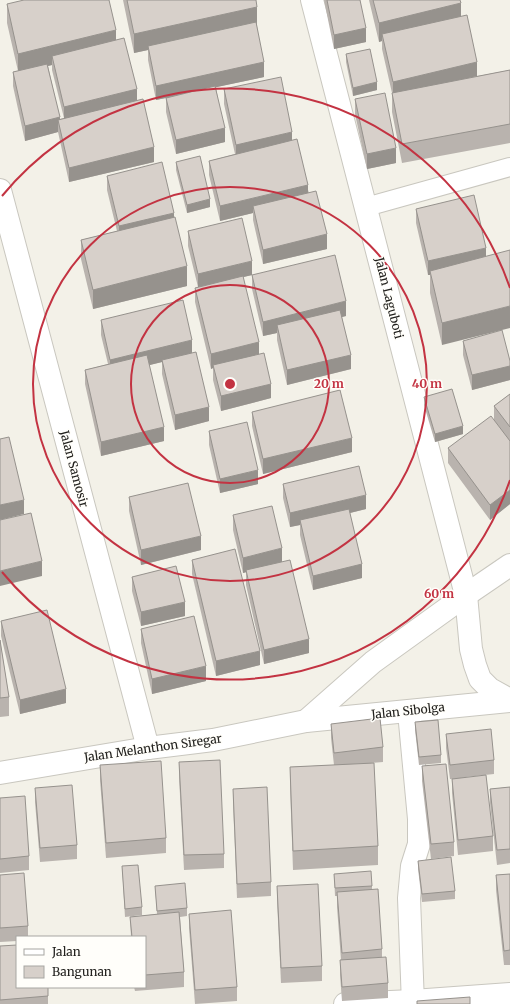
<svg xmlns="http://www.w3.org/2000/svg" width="510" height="1004" font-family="Merriweather,serif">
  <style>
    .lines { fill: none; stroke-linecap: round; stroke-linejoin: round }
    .service-casing { stroke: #c9c7bf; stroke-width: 20 }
    .minor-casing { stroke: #c9c7bf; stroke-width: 24 }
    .primary-casing { stroke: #c9c7bf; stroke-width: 24 }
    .service { stroke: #fff; stroke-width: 18 }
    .minor { stroke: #fff; stroke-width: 22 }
    .primary { stroke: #fff; stroke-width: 22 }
    .wall { fill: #b9b3ae; fill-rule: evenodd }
    .shaded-wall { fill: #96928d }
    .building { fill: #d7d0ca; stroke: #96928d }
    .ring { fill: none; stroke: #c33342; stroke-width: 2 }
    .labels { text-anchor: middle; stroke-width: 3; stroke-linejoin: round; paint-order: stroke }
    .street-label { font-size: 12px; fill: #22211e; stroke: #fffefa }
    .centre { fill: #c33342; stroke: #fffefa; stroke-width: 2 }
    .ring-label { font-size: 12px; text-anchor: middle; font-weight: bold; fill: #c33342; stroke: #fffefa; stroke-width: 3; stroke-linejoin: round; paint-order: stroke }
  </style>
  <rect width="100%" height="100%" fill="#f3f1e8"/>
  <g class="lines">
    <!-- service casing -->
    <g class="service-casing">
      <path id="service" d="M 366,207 L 510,167"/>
    </g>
    <!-- minor casing -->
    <g class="minor-casing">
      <g id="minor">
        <path d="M 312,0 L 466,595 L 471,649 L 475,665 L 480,679 L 490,689 L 510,700"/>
        <path d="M 0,190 L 148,748"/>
        <path d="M 409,712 L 419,819 L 419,844 L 412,866 L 409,898 L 413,1004"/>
        <path d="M 345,1004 L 413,1001 L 510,994"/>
      </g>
    </g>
    <!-- primary casing -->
    <g class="primary-casing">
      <g id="primary">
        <path d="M 306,721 L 373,662 L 466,595 L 510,565"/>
        <path d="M 0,773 L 148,748 L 213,740 L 306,721 L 510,701"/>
      </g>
    </g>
    <!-- service -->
    <use href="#service" class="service"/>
    <!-- minor -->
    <use href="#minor" class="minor"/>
    <!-- primary -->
    <use href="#primary" class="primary"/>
  </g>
  <!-- wall -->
  <g class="wall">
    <path d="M 123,0 L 256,0 L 257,26 L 264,77 L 216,87 L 225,142 L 176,154 L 166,112 L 166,98 L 156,100 L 148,60 L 148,50 L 134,53 Z"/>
    <path d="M 324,0 L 360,0 L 366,42 L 334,49 Z"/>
    <path d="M 369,0 L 460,0 L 461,16 L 477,76 L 467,78 L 510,70 L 510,143 L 402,163 L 392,112 L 392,93 L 382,49 L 382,41 L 379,42 Z"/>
    <path d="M 7,4 L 116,40 L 137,100 L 154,162 L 69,182 L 58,132 L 25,141 L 13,86 L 13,72 L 18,71 L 7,23 ZM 52,65 L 52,70 L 64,118 L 60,119 L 48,66 Z"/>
    <path d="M 346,54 L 377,90 L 353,96 L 346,62 Z"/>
    <path d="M 224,89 L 292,140 L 327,249 L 263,264 L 253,220 L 253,213 L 220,221 L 209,175 L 209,161 L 235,154 L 224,104 Z"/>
    <path d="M 355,99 L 396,163 L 367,169 L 355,114 Z"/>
    <path d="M 176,162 L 210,207 L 187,213 L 176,170 Z"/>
    <path d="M 107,176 L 174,218 L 187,286 L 93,309 L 81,259 L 81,240 L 117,231 L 107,190 Z"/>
    <path d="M 416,209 L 486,256 L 442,345 L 430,293 L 430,275 L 428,275 L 416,223 Z"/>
    <path d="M 188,231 L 252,275 L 243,277 L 259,355 L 271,398 L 221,411 L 213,380 L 213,368 L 211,369 L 195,302 L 195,288 L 198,287 L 188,246 Z"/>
    <path d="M 252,275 L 346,316 L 342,317 L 351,369 L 287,385 L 277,340 L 277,333 L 263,336 L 252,289 Z"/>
    <path d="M 101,320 L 192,352 L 209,421 L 175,430 L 162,374 L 162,362 L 149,365 L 164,441 L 101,456 L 85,384 L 85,370 L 108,364 L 101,335 Z"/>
    <path d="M 463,341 L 510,361 L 510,380 L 472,390 L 463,355 Z"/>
    <path d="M 510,394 L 510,504 L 490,520 L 448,463 L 448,448 L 494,420 L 494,406 Z"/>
    <path d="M 424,397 L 463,434 L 435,442 L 424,405 Z"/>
    <path d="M 252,412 L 352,452 L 263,474 L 252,426 Z"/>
    <path d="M 209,431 L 258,484 L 220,493 L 209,445 Z"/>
    <path d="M 283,484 L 366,509 L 350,513 L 362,578 L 313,590 L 300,535 L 300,525 L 290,527 L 283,498 Z"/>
    <path d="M 129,497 L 201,550 L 141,565 L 129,511 Z"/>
    <path d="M 233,515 L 282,562 L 309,653 L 264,664 L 246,585 L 246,572 L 243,573 L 233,530 Z"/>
    <path d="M 192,560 L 260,665 L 216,676 L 192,574 Z"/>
    <path d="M 132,577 L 185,616 L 141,626 L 132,591 Z"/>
    <path d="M 1,621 L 66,703 L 20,714 L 1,636 Z"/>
    <path d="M 141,629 L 206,681 L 152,694 L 141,643 Z"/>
    <path d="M 0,640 L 9,697 L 9,716 L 0,717 Z"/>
    <path d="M 415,722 L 441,755 L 441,763 L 419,765 L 415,730 Z"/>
    <path d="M 331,724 L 383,747 L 383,762 L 371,763 L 378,846 L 378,865 L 293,870 L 290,786 L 290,767 L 334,765 L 331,738 Z"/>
    <path d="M 446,734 L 494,760 L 494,774 L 466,777 L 493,836 L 493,851 L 458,855 L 452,793 L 452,779 L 450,779 L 446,748 Z"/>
    <path d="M 179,762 L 224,854 L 224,868 L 184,870 L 179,777 Z"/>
    <path d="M 100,765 L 166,838 L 166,853 L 106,858 L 100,780 Z"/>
    <path d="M 422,766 L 454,842 L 454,856 L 431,859 L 422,781 Z"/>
    <path d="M 510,787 L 510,863 L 497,865 L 490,803 L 490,789 Z"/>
    <path d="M 35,788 L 77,845 L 77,859 L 40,862 L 35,802 Z"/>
    <path d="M 233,789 L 271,882 L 271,896 L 237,898 L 233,803 Z"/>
    <path d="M 0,798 L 29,856 L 29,870 L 0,873 Z"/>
    <path d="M 418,861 L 455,891 L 455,899 L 422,902 L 418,869 Z"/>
    <path d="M 122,866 L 142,907 L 142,915 L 125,917 Z"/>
    <path d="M 334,874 L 372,886 L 372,890 L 382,949 L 382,957 L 388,983 L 388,998 L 342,1001 L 340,975 L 340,960 L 341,960 L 337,907 L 337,896 L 335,896 Z"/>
    <path d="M 510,874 L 510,965 L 504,965 L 496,890 L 496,875 Z"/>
    <path d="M 0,875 L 28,926 L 28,937 L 17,937 L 17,941 L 0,942 Z"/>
    <path d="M 155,886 L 187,908 L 187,916 L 180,917 L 184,972 L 184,987 L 135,991 L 134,987 L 145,987 L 145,937 L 131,937 L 130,917 L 157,914 Z"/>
    <path d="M 277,886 L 322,966 L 322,981 L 281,983 L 277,900 Z"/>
    <path d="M 189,914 L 237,987 L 237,1001 L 195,1004 L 189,928 Z"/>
    <path d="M 0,946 L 48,996 L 48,1004 L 0,1004 Z"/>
  </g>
  <!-- shaded-wall -->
  <g class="shaded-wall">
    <path d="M 461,3 L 461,22 L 382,34 L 382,41 L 379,42 L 379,23 Z"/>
    <path d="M 257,7 L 257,26 L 149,50 L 148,46 L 148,50 L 134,53 L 134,34 Z"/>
    <path d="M 366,28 L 366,42 L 334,49 L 334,35 Z"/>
    <path d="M 116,30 L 116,49 L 52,56 L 52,65 L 18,73 L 18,54 Z"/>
    <path d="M 264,62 L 264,77 L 156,100 L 156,86 Z"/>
    <path d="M 477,62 L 477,76 L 393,96 L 393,82 Z"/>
    <path d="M 377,82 L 377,90 L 353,96 L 353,88 Z"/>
    <path d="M 137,89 L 137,104 L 64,121 L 64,107 Z"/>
    <path d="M 60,117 L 60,129 L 58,120 L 58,132 L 25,141 L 25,126 Z"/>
    <path d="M 225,128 L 225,142 L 176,154 L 176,140 Z"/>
    <path d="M 292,132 L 292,147 L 236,159 L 236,145 Z"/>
    <path d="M 154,147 L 154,162 L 69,182 L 69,168 Z"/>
    <path d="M 396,148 L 396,163 L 367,169 L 367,154 Z"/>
    <path d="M 308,185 L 308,199 L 253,206 L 253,213 L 220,221 L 220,206 Z"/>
    <path d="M 210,199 L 210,207 L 187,213 L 187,205 Z"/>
    <path d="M 174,213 L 174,227 L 119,240 L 119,226 Z"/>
    <path d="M 327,234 L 327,249 L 263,264 L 263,250 Z"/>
    <path d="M 486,248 L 486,262 L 430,271 L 430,275 L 428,275 L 428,261 Z"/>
    <path d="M 252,261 L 252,275 L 198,288 L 198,274 Z"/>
    <path d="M 187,266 L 187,286 L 93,309 L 93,290 Z"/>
    <path d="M 346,301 L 346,316 L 278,332 L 277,325 L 277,333 L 263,336 L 263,322 Z"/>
    <path d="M 510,306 L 510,328 L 442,345 L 442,323 Z"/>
    <path d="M 192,340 L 192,355 L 162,360 L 162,362 L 110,375 L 110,360 Z"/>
    <path d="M 259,342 L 259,357 L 213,365 L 213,368 L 211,369 L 211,354 Z"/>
    <path d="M 351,355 L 351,369 L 287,385 L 287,370 Z"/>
    <path d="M 510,366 L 510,380 L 472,390 L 472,375 Z"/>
    <path d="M 271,384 L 271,398 L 221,411 L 221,396 Z"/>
    <path d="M 209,407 L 209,421 L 175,430 L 175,415 Z"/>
    <path d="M 463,426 L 463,434 L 435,442 L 435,434 Z"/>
    <path d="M 164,427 L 164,441 L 101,456 L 101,442 Z"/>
    <path d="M 352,438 L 352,452 L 263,474 L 263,459 Z"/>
    <path d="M 258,470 L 258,484 L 220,493 L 220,479 Z"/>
    <path d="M 510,490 L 510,504 L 490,520 L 490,505 Z"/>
    <path d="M 366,495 L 366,509 L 301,525 L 300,520 L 300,525 L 290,527 L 290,513 Z"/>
    <path d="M 24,500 L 24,514 L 0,520 L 0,505 Z"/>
    <path d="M 201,536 L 201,550 L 141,565 L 141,550 Z"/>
    <path d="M 282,548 L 282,563 L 243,573 L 243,558 Z"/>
    <path d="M 42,561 L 42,576 L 0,586 L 0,571 Z"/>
    <path d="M 362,564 L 362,578 L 313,590 L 313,576 Z"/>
    <path d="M 185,602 L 185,616 L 141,626 L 141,612 Z"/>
    <path d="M 309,639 L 309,653 L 264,664 L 264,650 Z"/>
    <path d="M 260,651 L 260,665 L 216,676 L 216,661 Z"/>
    <path d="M 206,666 L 206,681 L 152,694 L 152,679 Z"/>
    <path d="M 66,689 L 66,703 L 20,714 L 20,700 Z"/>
  </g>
  <!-- building -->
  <g class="building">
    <path d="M 24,0 L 109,0 L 116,30 L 18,54 L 7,4 Z"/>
    <path d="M 127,0 L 256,0 L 257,7 L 134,34 Z"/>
    <path d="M 327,0 L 360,0 L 366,28 L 334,35 Z"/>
    <path d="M 373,0 L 460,0 L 461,3 L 379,23 Z"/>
    <path d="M 467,15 L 477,62 L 393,82 L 382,34 Z"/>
    <path d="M 256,22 L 264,62 L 156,86 L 148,46 Z"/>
    <path d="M 124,38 L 137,89 L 64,107 L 52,56 Z"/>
    <path d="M 370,49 L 377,82 L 353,88 L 346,54 Z"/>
    <path d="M 47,64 L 60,117 L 25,126 L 13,72 Z"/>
    <path d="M 510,70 L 510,124 L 402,144 L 392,93 Z"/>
    <path d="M 281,77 L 292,132 L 236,145 L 224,89 Z"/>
    <path d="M 215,86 L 225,128 L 176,140 L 166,98 Z"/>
    <path d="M 385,93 L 396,148 L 367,154 L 355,99 Z"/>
    <path d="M 143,99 L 154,147 L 69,168 L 58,120 Z"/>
    <path d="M 297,139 L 308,185 L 220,206 L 209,161 Z"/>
    <path d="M 200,156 L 210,199 L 187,205 L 176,162 Z"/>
    <path d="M 162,162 L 174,213 L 119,226 L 107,176 Z"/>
    <path d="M 316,191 L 327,234 L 263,250 L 253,206 Z"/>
    <path d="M 474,195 L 486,248 L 428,261 L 416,209 Z"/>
    <path d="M 175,217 L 187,266 L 93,290 L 81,240 Z"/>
    <path d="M 242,218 L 252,261 L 198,274 L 188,231 Z"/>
    <path d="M 510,250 L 510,306 L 442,323 L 430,271 Z"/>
    <path d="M 335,255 L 346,301 L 263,322 L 252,275 Z"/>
    <path d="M 243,276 L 259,342 L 211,354 L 195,288 Z"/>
    <path d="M 183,300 L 192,340 L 110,360 L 101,320 Z"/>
    <path d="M 340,310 L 351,355 L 287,370 L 277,325 Z"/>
    <path d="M 502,330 L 510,361 L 510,366 L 472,375 L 463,341 Z"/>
    <path d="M 196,352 L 209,407 L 175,415 L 162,360 Z"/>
    <path d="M 264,353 L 271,384 L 221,396 L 213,365 Z"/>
    <path d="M 147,355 L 164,427 L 101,442 L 85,370 Z"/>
    <path d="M 452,389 L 463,426 L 435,434 L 424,397 Z"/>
    <path d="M 340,390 L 352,438 L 263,459 L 252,412 Z"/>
    <path d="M 510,394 L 510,427 L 494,406 Z"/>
    <path d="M 491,416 L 510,441 L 510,490 L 490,505 L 448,448 Z"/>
    <path d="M 247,422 L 258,470 L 220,479 L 209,431 Z"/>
    <path d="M 9,437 L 24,500 L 0,505 L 0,439 Z"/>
    <path d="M 359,466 L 366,495 L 290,513 L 283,484 Z"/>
    <path d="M 188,483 L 201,536 L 141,550 L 129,497 Z"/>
    <path d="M 272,506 L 282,548 L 243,558 L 233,515 Z"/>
    <path d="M 349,509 L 362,564 L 313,576 L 300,520 Z"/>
    <path d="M 31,513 L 42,561 L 0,571 L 0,520 Z"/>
    <path d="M 235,549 L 260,651 L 216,661 L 192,560 Z"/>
    <path d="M 290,560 L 309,639 L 264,650 L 246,570 Z"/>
    <path d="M 176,566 L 185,602 L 141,612 L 132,577 Z"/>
    <path d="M 47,610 L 66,689 L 20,700 L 1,621 Z"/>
    <path d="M 194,616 L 206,666 L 152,679 L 141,629 Z"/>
    <path d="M 0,640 L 9,697 L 0,698 Z"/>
    <path d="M 380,718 L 383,747 L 334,753 L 331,724 Z"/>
    <path d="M 438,720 L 441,755 L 419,757 L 415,722 Z"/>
    <path d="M 491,729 L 494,760 L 450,765 L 446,734 Z"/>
    <path d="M 220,760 L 224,854 L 184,855 L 179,762 Z"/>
    <path d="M 161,761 L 166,838 L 106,843 L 100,765 Z"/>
    <path d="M 374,763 L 378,846 L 293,851 L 290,767 Z"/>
    <path d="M 446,764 L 454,842 L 431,844 L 422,766 Z"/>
    <path d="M 486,775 L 493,836 L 458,840 L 452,779 Z"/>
    <path d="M 72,785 L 77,845 L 40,848 L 35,788 Z"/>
    <path d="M 267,787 L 271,882 L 237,884 L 233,789 Z"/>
    <path d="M 510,787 L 510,849 L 497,850 L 490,789 Z"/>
    <path d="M 25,796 L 29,856 L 0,859 L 0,798 Z"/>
    <path d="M 451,857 L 455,891 L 422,894 L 418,861 Z"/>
    <path d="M 138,865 L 142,907 L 125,909 L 122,866 Z"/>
    <path d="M 371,871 L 372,886 L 335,888 L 334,874 Z"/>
    <path d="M 24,873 L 28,926 L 0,928 L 0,875 Z"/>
    <path d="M 510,874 L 510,950 L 504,951 L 496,875 Z"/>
    <path d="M 185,883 L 187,908 L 157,911 L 155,886 Z"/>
    <path d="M 318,884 L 322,966 L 281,968 L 277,886 Z"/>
    <path d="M 378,889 L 382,949 L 342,953 L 337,892 Z"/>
    <path d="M 231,910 L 237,987 L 195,990 L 189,914 Z"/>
    <path d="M 179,912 L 184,972 L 145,975 L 145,937 L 132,937 L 130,917 Z"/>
    <path d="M 17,945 L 17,987 L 48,987 L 48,996 L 0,1000 L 0,946 Z"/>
    <path d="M 386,957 L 388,983 L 342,987 L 340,960 Z"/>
    <path d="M 470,997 L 470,1004 L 417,1004 L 417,1001 Z"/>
  </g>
  <!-- distance rings -->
  <g class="ring">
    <circle cx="230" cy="384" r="99"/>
    <circle cx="230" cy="384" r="197"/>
    <path d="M510 480A296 296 0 0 1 2 572M2 196A296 296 0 0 1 510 288"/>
  </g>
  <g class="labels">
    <!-- street labels -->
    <g class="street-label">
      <text transform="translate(389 298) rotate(76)" y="4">Jalan Laguboti</text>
      <text transform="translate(74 469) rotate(75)" y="4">Jalan Samosir</text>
      <text transform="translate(408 711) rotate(-6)" y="4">Jalan Sibolga</text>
      <text transform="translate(153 748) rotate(-8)" y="4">Jalan Melanthon Siregar</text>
    </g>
  </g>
  <circle cx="230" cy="384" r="6" class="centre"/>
  <g class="ring-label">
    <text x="329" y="388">20 m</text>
    <text x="427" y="388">40 m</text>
    <text x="439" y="598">60 m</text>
  </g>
  <!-- legend -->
  <rect x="16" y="936" width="130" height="52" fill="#fffefa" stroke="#a7a6a2"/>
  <rect x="24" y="949" width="20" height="6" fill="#ffffff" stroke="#a7a6a2"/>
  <text x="52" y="956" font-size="12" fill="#22211e">Jalan</text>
  <rect x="24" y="966" width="20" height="12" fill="#d7d0ca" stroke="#a7a6a2"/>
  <text x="52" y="976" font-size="12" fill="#22211e">Bangunan</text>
</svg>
